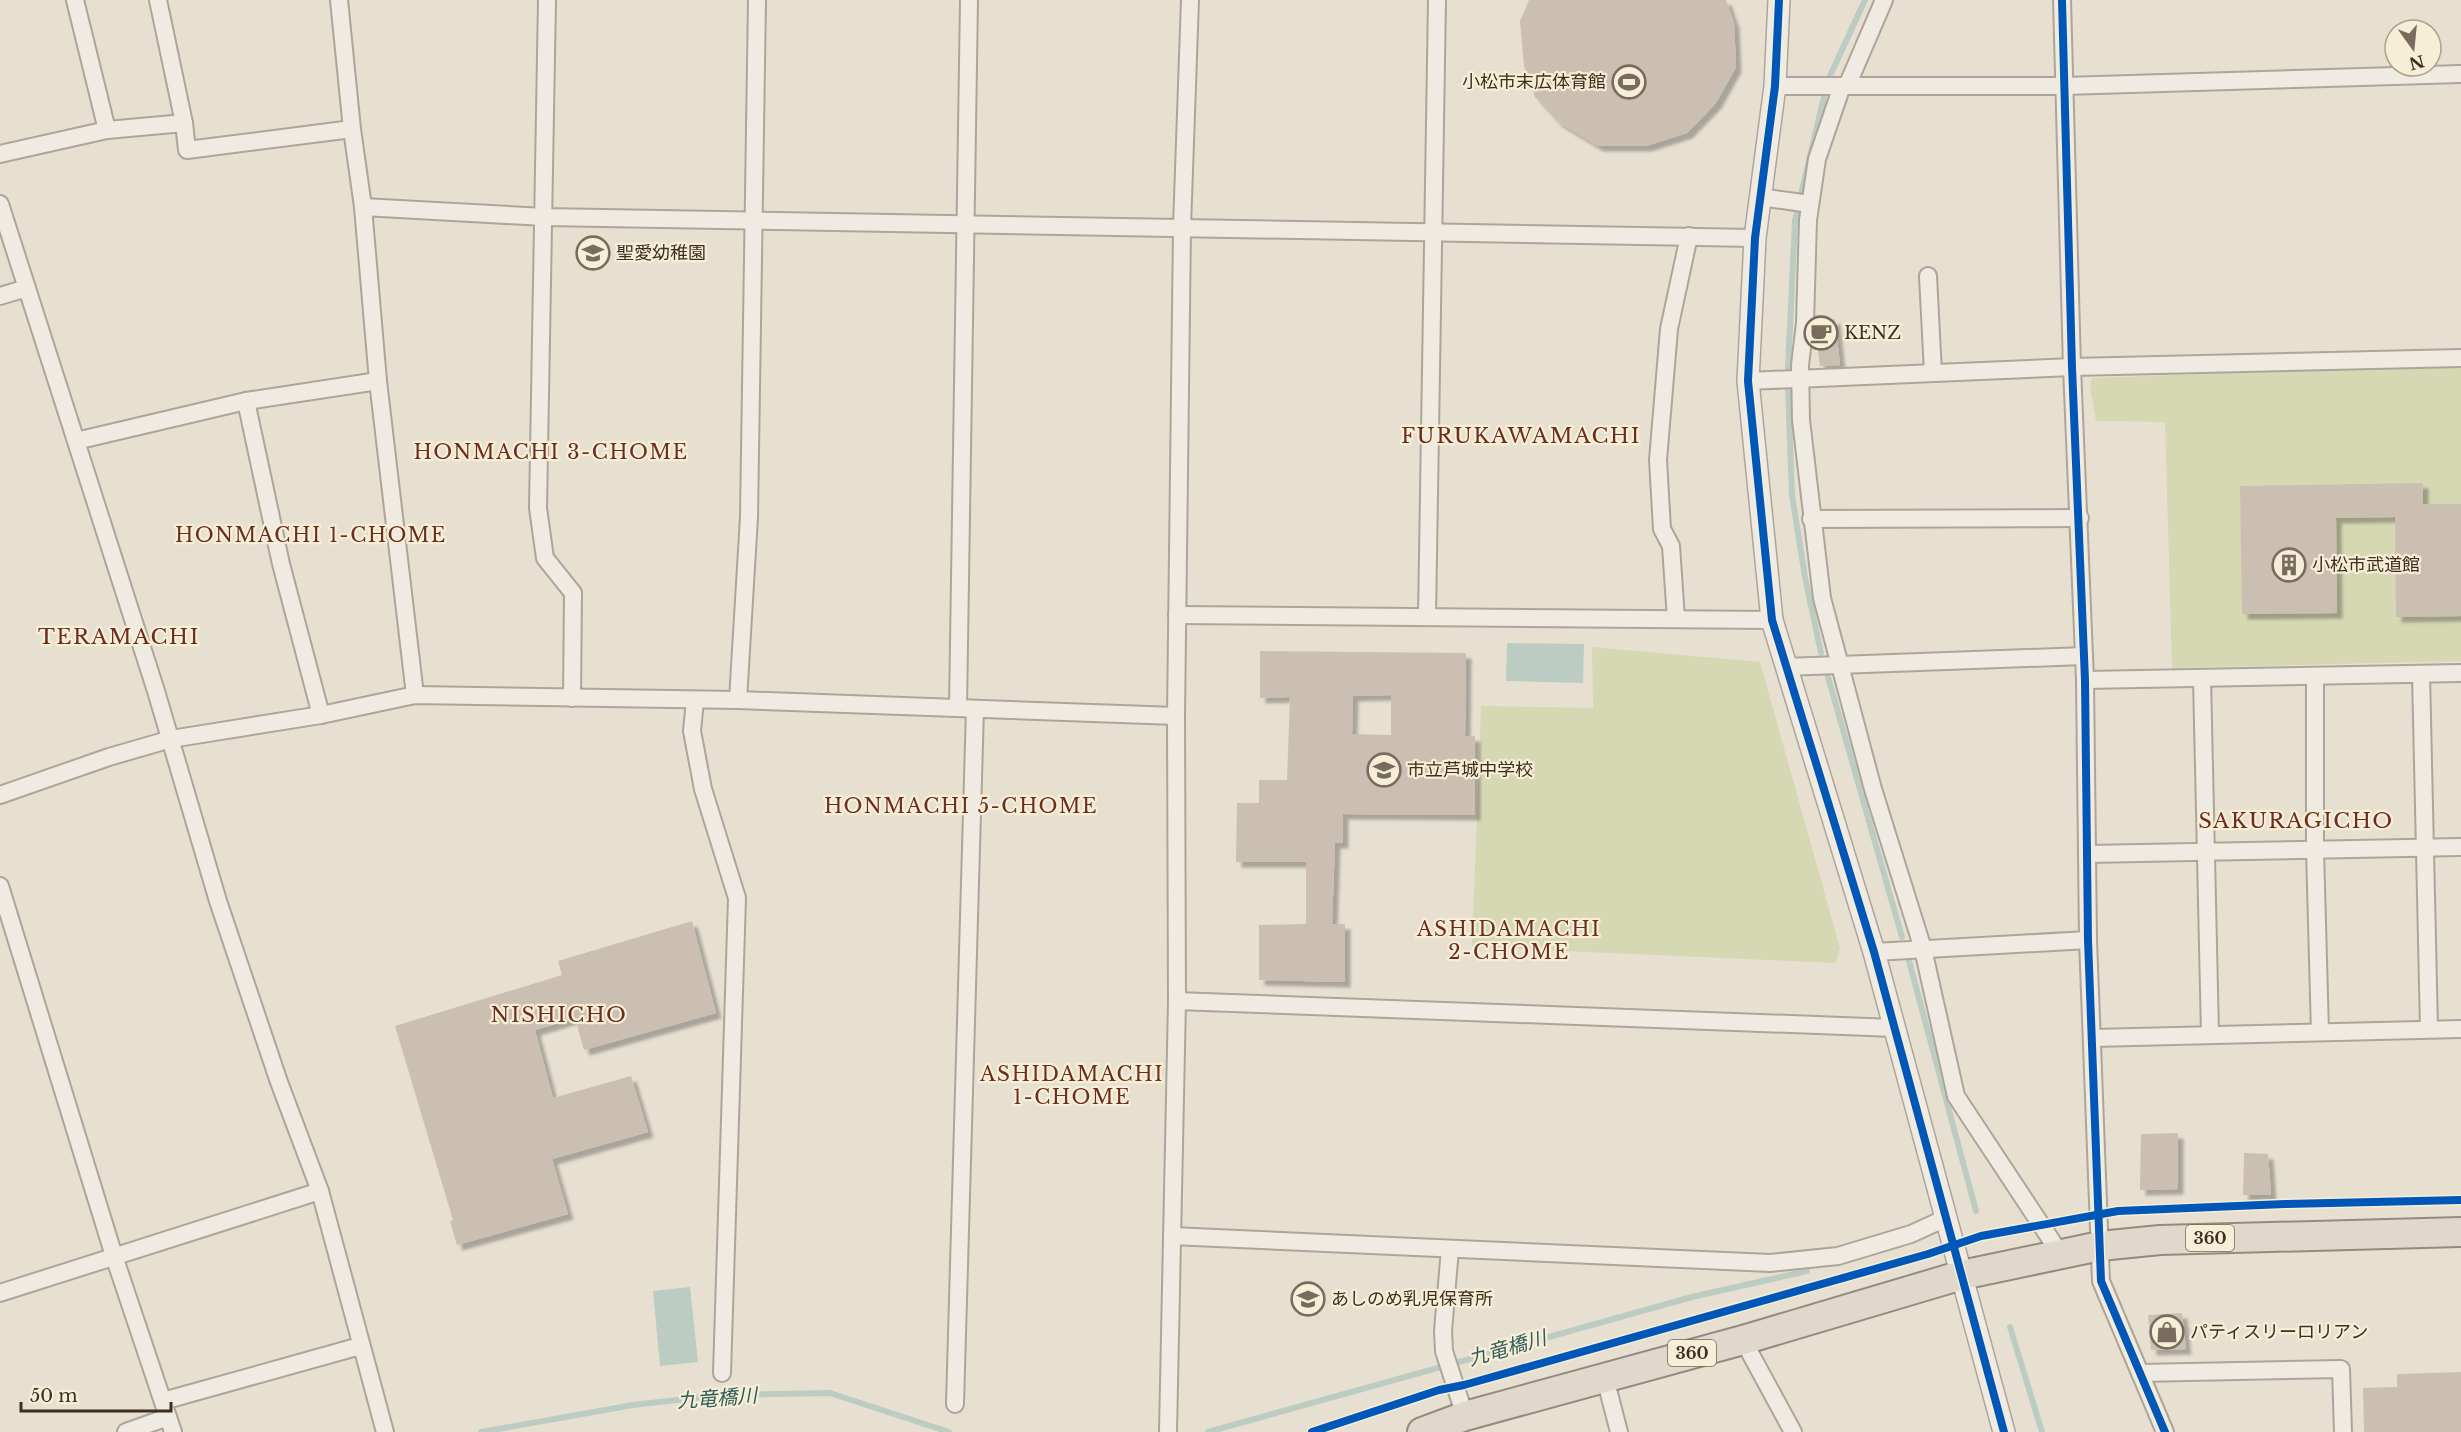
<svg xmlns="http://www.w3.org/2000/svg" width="2461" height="1432" font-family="'Libre Baskerville','Noto Sans JP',serif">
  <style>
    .green { fill: #d6d7b3 }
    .water { fill: #bcccc2 }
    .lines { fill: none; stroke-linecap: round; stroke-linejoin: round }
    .stream { stroke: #bcccc2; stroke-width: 6 }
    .building { fill: #cbbfb2; fill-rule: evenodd; filter: url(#shadow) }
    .minor-casing { stroke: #ada599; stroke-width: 20 }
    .tertiary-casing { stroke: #ada599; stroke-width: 24 }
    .trunk-casing { stroke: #928b80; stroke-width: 32 }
    .minor { stroke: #efebe3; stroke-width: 16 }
    .tertiary { stroke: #efebe3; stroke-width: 21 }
    .trunk { stroke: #e0d9cb; stroke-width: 28 }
    .cycleway-casing { stroke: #f7eed8; stroke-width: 11 }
    .cycleway { stroke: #0057b8; stroke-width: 8 }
    .labels { text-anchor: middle; stroke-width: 4.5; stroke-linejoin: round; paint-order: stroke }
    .shield { fill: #f7eed8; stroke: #756857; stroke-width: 1.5 }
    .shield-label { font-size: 16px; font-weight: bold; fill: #3d2e20 }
    .poi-label { font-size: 18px; fill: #3d2e20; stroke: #f7eed8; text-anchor: start }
    .neighbourhood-label { font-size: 20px; letter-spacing: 1.5px; fill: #6b2e1e; stroke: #f7eed8 }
    .water-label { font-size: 20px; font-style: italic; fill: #2f5d5a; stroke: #f7eed8 }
    .quarter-label { font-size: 21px; letter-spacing: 1.5px; fill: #6b2e1e; stroke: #f7eed8 }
  </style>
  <defs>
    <filter id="shadow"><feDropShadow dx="5.5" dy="5.5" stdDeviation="1.5" flood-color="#0004"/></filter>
  </defs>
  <rect width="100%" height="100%" fill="#e7e0d1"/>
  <!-- green -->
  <g class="green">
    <path d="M 2461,365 L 2461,661 L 2172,668 L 2165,422 L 2096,421 L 2090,387 L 2092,378 Z"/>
    <path d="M 1592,647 L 1760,662 L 1840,948 L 1836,963 L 1472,947 L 1481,706 L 1593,708 Z"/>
  </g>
  <!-- water -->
  <g class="water">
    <path d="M 1507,643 L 1584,644 L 1583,683 L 1506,681 Z"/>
    <path d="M 690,1287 L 698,1362 L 660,1366 L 653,1291 Z"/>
  </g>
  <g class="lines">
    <!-- stream -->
    <g class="stream">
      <path d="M 1829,78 L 1865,0"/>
      <path d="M 1788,369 L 1795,220 L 1824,97"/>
      <path d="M 1788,387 L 1792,495 L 1805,577 L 1821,653"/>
      <path d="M 1828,677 L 1902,937"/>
      <path d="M 1909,961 L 1976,1211"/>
      <path d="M 2010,1327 L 2042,1432"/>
      <path d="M 481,1432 L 633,1405 L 722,1395 L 830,1393 L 949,1432"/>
      <path d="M 1208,1432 L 1692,1297 L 1807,1271"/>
    </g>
  </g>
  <!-- building -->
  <g class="building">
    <path d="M 1529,0 L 1726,0 L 1734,23 L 1736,67 L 1716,103 L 1687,133 L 1646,146 L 1598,146 L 1558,122 L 1535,97 L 1524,66 L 1520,21 Z"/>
    <path d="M 1835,319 L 1840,365 L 1820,366 L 1817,343 L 1813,344 L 1816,322 Z"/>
    <path d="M 2423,483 L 2423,504 L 2461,504 L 2461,616 L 2396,617 L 2395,517 L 2336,518 L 2337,613 L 2242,614 L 2240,486 Z"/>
    <path d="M 1260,651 L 1466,653 L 1465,736 L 1475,736 L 1475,815 L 1343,814 L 1343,843 L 1335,843 L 1332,924 L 1345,924 L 1345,982 L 1259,980 L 1259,925 L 1306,924 L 1306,862 L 1236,862 L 1237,803 L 1259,803 L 1259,780 L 1287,780 L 1290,697 L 1260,698 ZM 1391,695 L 1391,735 L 1352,734 L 1353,696 Z"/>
    <path d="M 692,921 L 716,1013 L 584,1050 L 575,1018 L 535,1030 L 553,1098 L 631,1076 L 648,1132 L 552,1159 L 568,1214 L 457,1245 L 450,1221 L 453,1220 L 395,1026 L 562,975 L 558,961 Z"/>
    <path d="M 2178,1133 L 2178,1189 L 2140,1190 L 2141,1134 Z"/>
    <path d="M 2244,1153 L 2268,1154 L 2271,1195 L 2243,1195 Z"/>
    <path d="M 2182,1313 L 2186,1349 L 2151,1350 L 2148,1315 Z"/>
    <path d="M 2461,1372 L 2461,1432 L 2364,1432 L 2363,1388 L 2397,1387 L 2397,1374 Z"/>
  </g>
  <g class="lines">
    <!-- minor casing -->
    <g class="minor-casing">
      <g id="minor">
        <path d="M 75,0 L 107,130"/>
        <path d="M 158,0 L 184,123 L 187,150 L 352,129"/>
        <path d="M 339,0 L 352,129 L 363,207 L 378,381 L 415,695"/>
        <path d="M 547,0 L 538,508 L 545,558 L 573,593 L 572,698"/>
        <path d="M 2062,0 L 2072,367 L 2085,680 L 2088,940 L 2101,1281 L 2165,1432"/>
        <path d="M 1775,86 L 2064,86 L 2461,74"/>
        <path d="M 1842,86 L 1817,159 L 1808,220 L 1805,323 L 1800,365 L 1801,420 L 1822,598 L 1873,789 L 1923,949 L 1956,1096 L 2061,1255"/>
        <path d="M 1847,86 L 1884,0"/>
        <path d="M 0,154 L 107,130 L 184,123"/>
        <path d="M 1760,197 L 1810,204"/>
        <path d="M 0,204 L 156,691 L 218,901 L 279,1082 L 320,1191 L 385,1432"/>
        <path d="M 363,207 L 544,217 L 1755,238"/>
        <path d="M 1928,276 L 1933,373"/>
        <path d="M 0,296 L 27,288"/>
        <path d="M 1748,381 L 2072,367 L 2461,358"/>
        <path d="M 246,401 L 281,564 L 321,715"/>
        <path d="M 76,441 L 246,401 L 378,381"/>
        <path d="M 1811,519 L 2080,518"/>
        <path d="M 1177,615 L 1772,620"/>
        <path d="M 1427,617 L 1437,0"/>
        <path d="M 1676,619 L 1671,546 L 1662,529 L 1658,460 L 1669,329 L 1689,236"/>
        <path d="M 1785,667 L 2084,656"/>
        <path d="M 2421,674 L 2429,1029"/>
        <path d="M 2315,676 L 2315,850 L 2320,1032"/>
        <path d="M 2202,678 L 2210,1035"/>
        <path d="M 2085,680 L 2461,673"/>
        <path d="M 738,700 L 749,517 L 757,0"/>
        <path d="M 695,701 L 692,731 L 703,789 L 737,898 L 722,1373"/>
        <path d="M 958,708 L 969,0"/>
        <path d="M 0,795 L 109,757 L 171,739 L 321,715 L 415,695 L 738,700 L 1176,716"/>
        <path d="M 2087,854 L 2461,847"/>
        <path d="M 0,886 L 114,1256 L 173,1432"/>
        <path d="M 1874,952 L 2088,940"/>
        <path d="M 1177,1001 L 1895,1028"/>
        <path d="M 2093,1038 L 2461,1029"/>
        <path d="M 1172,1236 L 1770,1263 L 1838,1256 L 1911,1234 L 1946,1218"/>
        <path d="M 1450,1249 L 1443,1331 L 1444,1351 L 1465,1416"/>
        <path d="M 0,1293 L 320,1191"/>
        <path d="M 1743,1340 L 1793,1432"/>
        <path d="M 2140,1373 L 2341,1369 L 2343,1432"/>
        <path d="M 1605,1378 L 1619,1432"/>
        <path d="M 163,1401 L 360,1346"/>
        <path d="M 955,1404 L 975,709"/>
        <path d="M 126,1432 L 168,1417"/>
        <path d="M 1168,1432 L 1177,1001 L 1176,716 L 1182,227 L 1190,0"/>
      </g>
    </g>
    <!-- tertiary casing -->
    <g class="tertiary-casing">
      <path id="tertiary" d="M 1779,0 L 1775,86 L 1755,238 L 1748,381 L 1772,620 L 1874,952 L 2004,1432"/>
    </g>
    <!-- trunk casing -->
    <g class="trunk-casing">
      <path id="trunk" d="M 1422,1432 L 1465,1416 L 1743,1340 L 1962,1275 L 2100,1246 L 2160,1240 L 2461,1232"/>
    </g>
    <!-- minor -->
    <use href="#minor" class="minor"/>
    <!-- tertiary -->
    <use href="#tertiary" class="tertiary"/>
    <!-- trunk -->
    <use href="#trunk" class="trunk"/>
    <!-- cycleway casing -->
    <g class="cycleway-casing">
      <g id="cycleway">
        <path d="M 1779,0 L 1775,86 L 1755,238 L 1748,381 L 1772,620 L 1874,952 L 2004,1432"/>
        <path d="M 2062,0 L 2072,367 L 2085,680 L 2088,940 L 2101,1281 L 2165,1432"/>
        <path d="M 1312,1432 L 1439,1390 L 1464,1385 L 1928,1254 L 1981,1236 L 2118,1211 L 2285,1204 L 2461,1200"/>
      </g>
    </g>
    <!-- cycleway -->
    <use href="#cycleway" class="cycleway"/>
  </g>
  <!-- icons -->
  <defs>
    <g id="stadium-ring" transform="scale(1.725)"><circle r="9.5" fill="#f7eed8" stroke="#786c5e" stroke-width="1.5"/><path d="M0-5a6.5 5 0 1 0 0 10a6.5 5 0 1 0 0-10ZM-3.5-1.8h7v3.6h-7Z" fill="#786c5e"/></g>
    <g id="school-ring" transform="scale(1.725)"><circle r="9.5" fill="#f7eed8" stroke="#786c5e" stroke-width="1.5"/><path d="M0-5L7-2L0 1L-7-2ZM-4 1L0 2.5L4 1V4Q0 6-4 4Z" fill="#786c5e"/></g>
    <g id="cafe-ring" transform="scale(1.725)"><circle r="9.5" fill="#f7eed8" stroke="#786c5e" stroke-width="1.5"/><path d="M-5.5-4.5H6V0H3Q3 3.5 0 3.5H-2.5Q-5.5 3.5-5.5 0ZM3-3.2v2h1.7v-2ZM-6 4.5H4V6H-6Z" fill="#786c5e"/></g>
    <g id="building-ring" transform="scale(1.725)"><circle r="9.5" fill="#f7eed8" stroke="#786c5e" stroke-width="1.5"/><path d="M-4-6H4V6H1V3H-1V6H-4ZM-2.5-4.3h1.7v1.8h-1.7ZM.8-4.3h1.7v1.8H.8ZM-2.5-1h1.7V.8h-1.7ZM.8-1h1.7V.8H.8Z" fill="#786c5e"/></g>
    <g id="shop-ring" transform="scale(1.725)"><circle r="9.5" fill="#f7eed8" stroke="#786c5e" stroke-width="1.5"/><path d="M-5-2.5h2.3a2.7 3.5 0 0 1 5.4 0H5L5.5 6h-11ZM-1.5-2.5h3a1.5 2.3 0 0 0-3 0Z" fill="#786c5e"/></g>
  </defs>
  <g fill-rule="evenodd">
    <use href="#stadium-ring" x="1629" y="82"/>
    <use href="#school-ring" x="593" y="253"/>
    <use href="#cafe-ring" x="1821" y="333"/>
    <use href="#building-ring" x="2289" y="565"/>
    <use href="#school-ring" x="1384" y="770"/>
    <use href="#school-ring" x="1308" y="1299"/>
    <use href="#shop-ring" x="2167" y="1332"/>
  </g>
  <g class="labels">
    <!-- shield labels -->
    <g class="shield">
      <rect x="2186" y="1225" width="48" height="26" rx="4.5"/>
      <rect x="1668" y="1340" width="48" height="26" rx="4.5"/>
    </g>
    <g class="shield-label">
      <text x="2210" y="1244">360</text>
      <text x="1692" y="1359">360</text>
    </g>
    <!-- poi labels -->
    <g class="poi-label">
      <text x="1606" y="88" text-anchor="end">小松市末広体育館</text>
      <text x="616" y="259">聖愛幼稚園</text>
      <text x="1844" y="339">KENZ</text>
      <text x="2312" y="571">小松市武道館</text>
      <text x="1407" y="776">市立芦城中学校</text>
      <text x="1331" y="1305">あしのめ乳児保育所</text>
      <text x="2190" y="1338">パティスリーロリアン</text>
    </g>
    <!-- neighbourhood labels -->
    <g class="neighbourhood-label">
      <text x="551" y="459">HONMACHI 3-CHOME</text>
      <text x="311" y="542">HONMACHI 1-CHOME</text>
      <text x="961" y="813">HONMACHI 5-CHOME</text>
      <text x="1509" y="936">ASHIDAMACHI<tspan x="1509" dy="23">2-CHOME</tspan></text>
      <text x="1072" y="1081">ASHIDAMACHI<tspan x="1072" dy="23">1-CHOME</tspan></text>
    </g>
    <!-- water labels -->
    <g class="water-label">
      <text transform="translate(1507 1348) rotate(-16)" y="7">九竜橋川</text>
      <text transform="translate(717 1398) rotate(-4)" y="7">九竜橋川</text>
    </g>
    <!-- quarter labels -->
    <g class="quarter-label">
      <text x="1521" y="443">FURUKAWAMACHI</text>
      <text x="119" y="644">TERAMACHI</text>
      <text x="2296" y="828">SAKURAGICHO</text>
      <text x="559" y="1022">NISHICHO</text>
    </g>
  </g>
  <!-- north arrow -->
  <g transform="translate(2413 48) rotate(165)"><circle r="28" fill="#f7eed8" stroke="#ada18e" stroke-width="1.5"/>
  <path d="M0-4.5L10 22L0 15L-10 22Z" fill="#786c5e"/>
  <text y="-9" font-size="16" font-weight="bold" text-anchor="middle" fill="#3d2e20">N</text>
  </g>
  <!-- scale -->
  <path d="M21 1402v9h150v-9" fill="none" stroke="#3d2e20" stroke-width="3"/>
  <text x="30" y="1402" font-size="18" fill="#3d2e20" stroke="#f7eed8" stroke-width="4.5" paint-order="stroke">50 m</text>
</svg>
